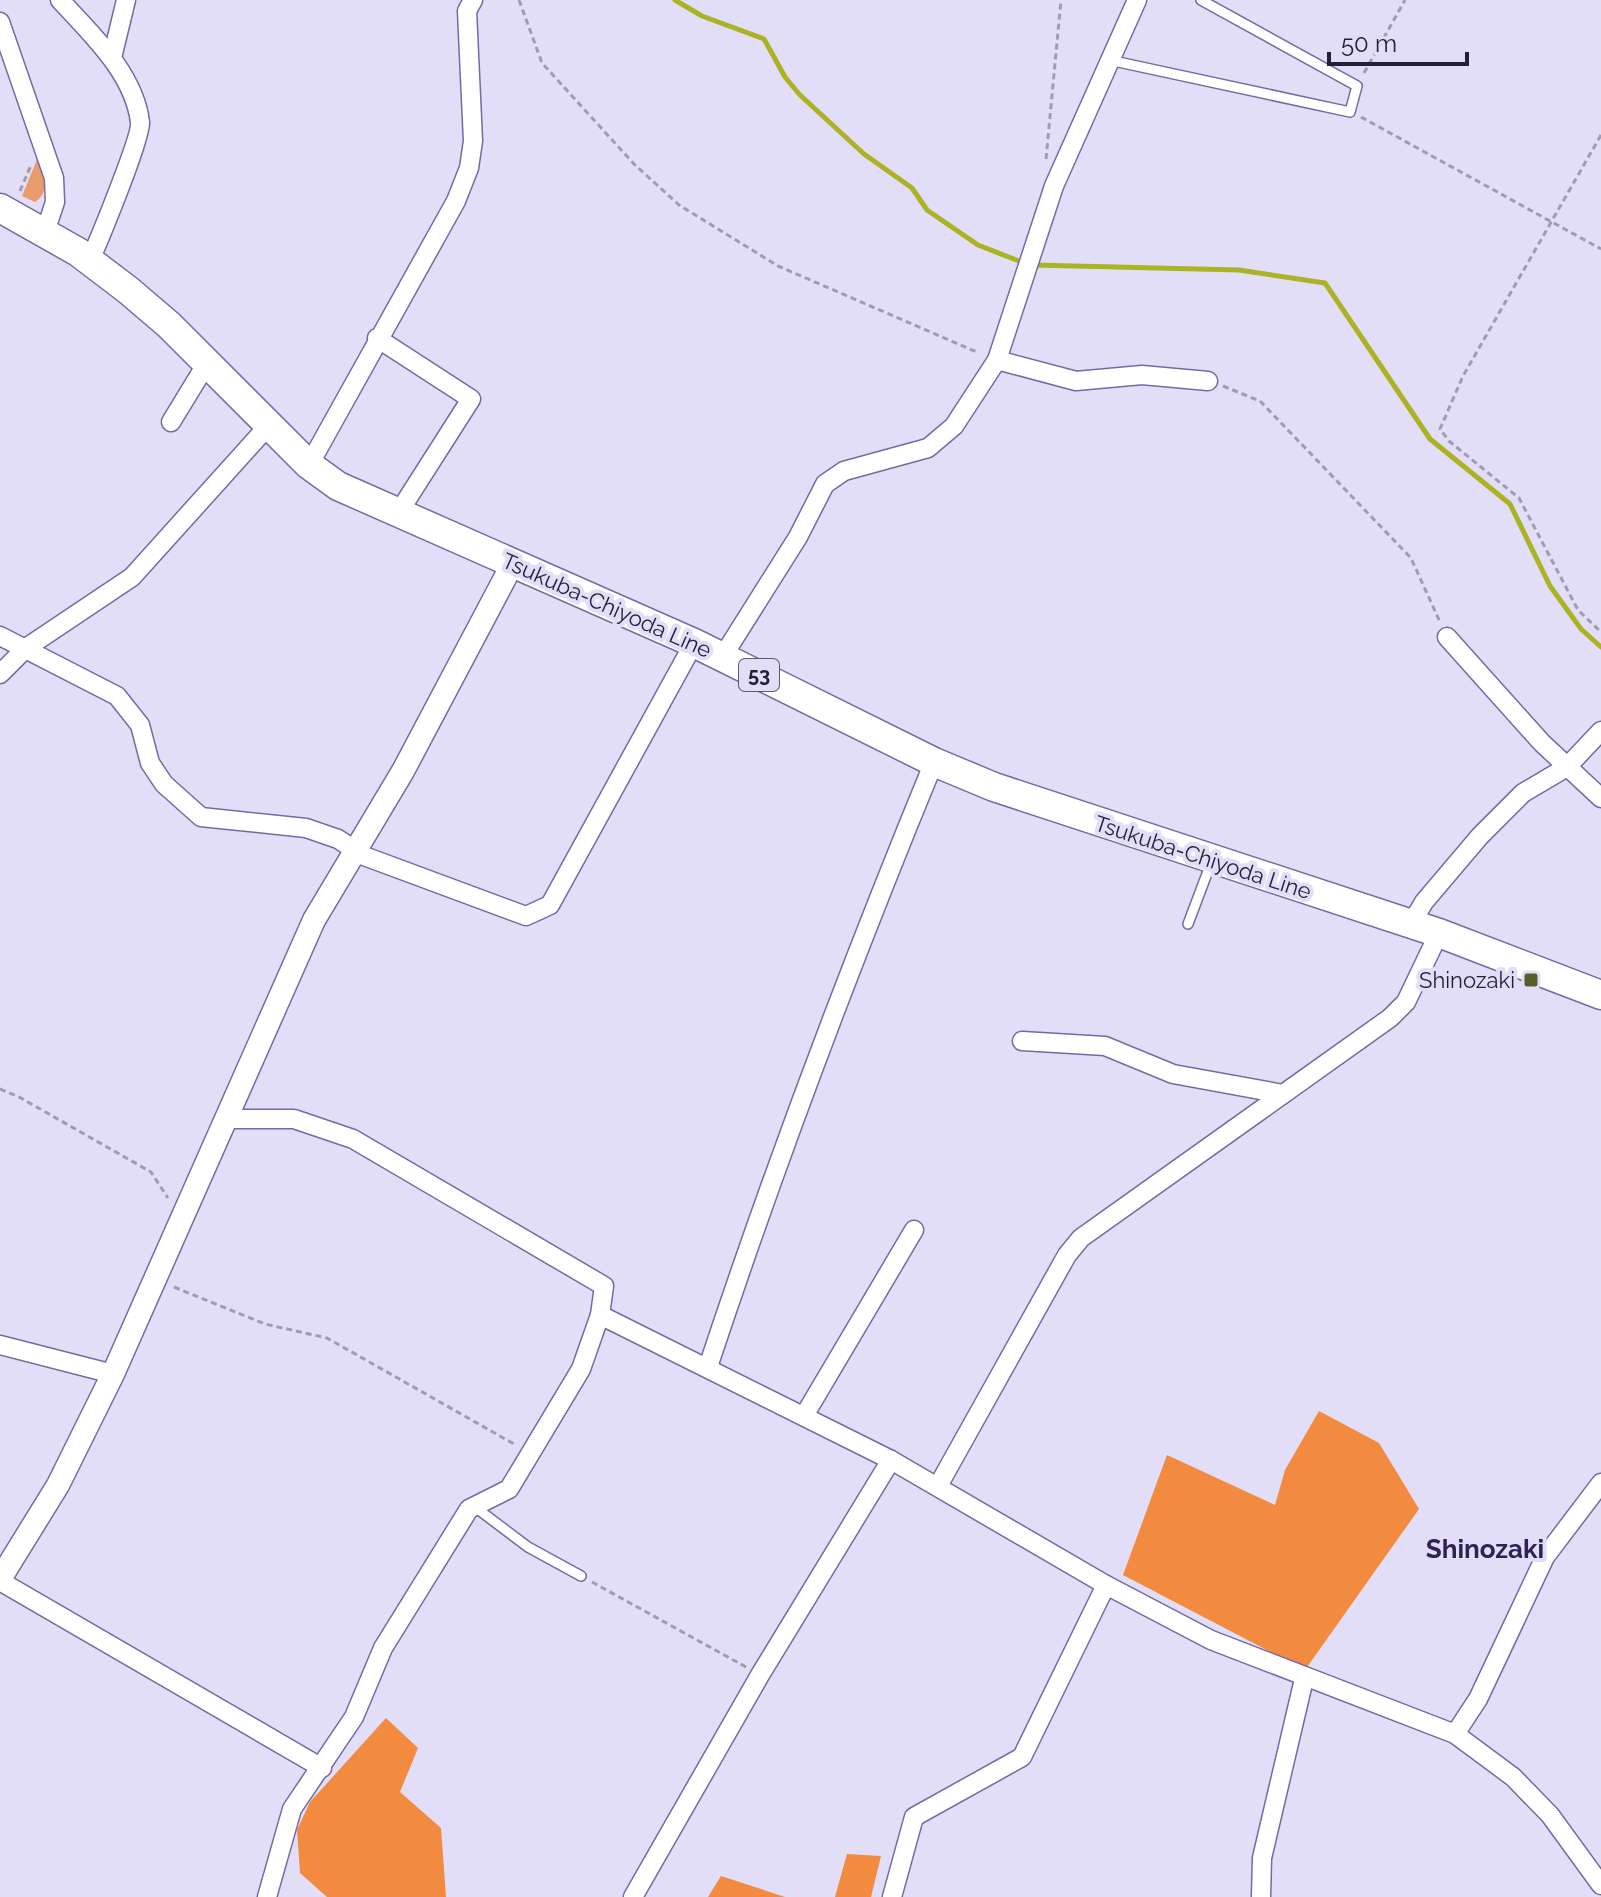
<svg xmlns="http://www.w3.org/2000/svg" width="1601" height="1897" font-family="Raleway,sans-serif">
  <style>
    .green { fill: #e89c6b }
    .forest { fill: #f28a3f }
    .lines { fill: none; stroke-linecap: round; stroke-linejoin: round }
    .stream { stroke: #abb325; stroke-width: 5 }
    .service-casing { stroke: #7669a4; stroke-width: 12 }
    .minor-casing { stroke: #7669a4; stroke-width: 21 }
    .tertiary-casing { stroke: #7669a4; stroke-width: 25 }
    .primary-casing { stroke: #7669a4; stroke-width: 31 }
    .path { stroke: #9f9bb4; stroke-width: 3; stroke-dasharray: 6 4; stroke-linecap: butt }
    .service { stroke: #fff; stroke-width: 9 }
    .minor { stroke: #fff; stroke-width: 18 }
    .tertiary { stroke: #fff; stroke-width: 22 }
    .primary { stroke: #fff; stroke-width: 28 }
    .poi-dot { fill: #595d2b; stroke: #e2def8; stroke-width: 3 }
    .labels { text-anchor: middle; stroke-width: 8; stroke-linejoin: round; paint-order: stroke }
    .shield { fill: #e2def8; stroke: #5d5872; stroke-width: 2 }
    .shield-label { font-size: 20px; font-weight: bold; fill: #241f38 }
    .street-label { font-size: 22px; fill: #241f38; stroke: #e2def8 }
    .poi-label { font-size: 22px; fill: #241f38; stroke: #e2def8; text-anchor: end }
    .quarter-label { font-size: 26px; font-weight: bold; fill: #302256; stroke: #e2def8 }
  </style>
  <rect width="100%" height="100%" fill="#e2def8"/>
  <!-- green -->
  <path class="green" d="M 38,157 C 42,172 52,192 35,202 L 22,196 Z"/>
  <!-- forest -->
  <g class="forest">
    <path d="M 1319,1411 L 1379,1443 L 1419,1509 L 1305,1670 L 1123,1575 L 1167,1455 L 1275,1505 L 1285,1470 Z"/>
    <path d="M 386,1718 L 418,1748 L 400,1792 L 441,1828 L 446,1897 L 327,1897 L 300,1873 L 297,1830 L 310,1802 Z"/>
    <path d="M 847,1854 L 881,1856 L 871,1897 L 835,1897 Z"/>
    <path d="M 721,1876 L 785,1897 L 708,1897 Z"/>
  </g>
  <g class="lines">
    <!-- stream -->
    <g class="stream">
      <path d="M 675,0 L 702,16 L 764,39 L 785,77 L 800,95 L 864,154 L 912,188 L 927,210 L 978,245 L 1024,263"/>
      <path d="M 1034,265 L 1239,270 L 1325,283 L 1430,439 L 1510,504 L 1550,586 L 1581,629 L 1601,647"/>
    </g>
    <!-- service casing -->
    <g class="service-casing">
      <g id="service">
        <path d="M 1109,60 L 1350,112 L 1357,86 L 1201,0"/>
        <path d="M 1188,924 L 1211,863"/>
        <path d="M 475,1507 L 528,1547 L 581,1576"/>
      </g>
    </g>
    <!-- minor casing -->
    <g class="minor-casing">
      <g id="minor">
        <path d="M 60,0 C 91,34 134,73 140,122 C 142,136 99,240 90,260"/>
        <path d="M 0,22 L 54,178 L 55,202 L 45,232"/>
        <path d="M 112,58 L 126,0"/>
        <path d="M 377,338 L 471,399 L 397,515"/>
        <path d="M 997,360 L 1076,381 L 1142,375 L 1208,381"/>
        <path d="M 171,422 L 207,363"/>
        <path d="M 309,465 L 456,201 L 469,168 L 473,141 L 467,11 L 473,0"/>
        <path d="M 0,636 L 117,696 L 140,725 L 150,763 L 164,784 L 201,817 L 306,828 L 338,839 L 364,856 L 526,916 L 550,905 L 694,643"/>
        <path d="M 1447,637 L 1542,743 L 1601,798"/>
        <path d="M 723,656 L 798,537 L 825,484 L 844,471 L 928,448 L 954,426 L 997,360 L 1054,186 L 1137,0"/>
        <path d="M 0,674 L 26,648 L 132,577 L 269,425"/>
        <path d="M 1411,924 L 1424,902 L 1480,836 L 1523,793 L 1567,767 L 1601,731"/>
        <path d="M 1022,1041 L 1105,1046 L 1173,1074 L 1283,1094"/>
        <path d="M 227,1119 L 294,1119 L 353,1139 L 604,1286 L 600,1315 L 581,1369 L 509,1489 L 469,1509 L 383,1648 L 354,1717 L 292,1809 L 267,1897"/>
        <path d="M 600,1315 L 891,1460 L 1106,1585 L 1211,1640 L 1455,1734 L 1513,1777 L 1550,1815 L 1601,1885"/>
        <path d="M 0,1345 L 113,1374"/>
        <path d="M 708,1367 C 776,1162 852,961 934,762"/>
        <path d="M 804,1416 L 914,1230"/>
        <path d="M 938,1486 L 1067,1255 L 1081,1238 L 1390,1018 L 1406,1002 L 1439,933"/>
        <path d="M 0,1581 L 322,1768"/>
        <path d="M 1455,1734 L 1478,1699 L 1545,1557 L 1601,1483"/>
        <path d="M 633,1897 L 760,1675 L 891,1460"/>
        <path d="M 892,1897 L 914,1817 L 1022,1757 L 1106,1585"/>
        <path d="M 1261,1897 L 1262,1858 L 1304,1679"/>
      </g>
    </g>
    <!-- tertiary casing -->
    <g class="tertiary-casing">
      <path id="tertiary" d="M 0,1579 L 58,1485 L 113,1374 L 314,920 L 403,771 L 513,563"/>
    </g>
    <!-- primary casing -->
    <g class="primary-casing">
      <path id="primary" d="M 0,208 L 78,252 L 128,290 L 169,325 L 309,465 L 338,486 L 694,643 L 934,762 L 994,787 L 1439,933 L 1601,995"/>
    </g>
    <!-- path -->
    <g class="path">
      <path d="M 519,0 L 542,63 L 634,164 L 679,205 L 778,266 L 979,353"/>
      <path d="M 1364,73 L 1405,0"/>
      <path d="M 1361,117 L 1601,249"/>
      <path d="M 1601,135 L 1463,376 L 1440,429 L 1449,441 L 1519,498 L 1578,610 L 1601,632"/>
      <path d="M 1046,159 L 1061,0"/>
      <path d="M 20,191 L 31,165"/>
      <path d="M 1223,386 L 1260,401 L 1411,558 L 1440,622"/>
      <path d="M 0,1089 L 19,1097 L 151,1172 L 168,1198"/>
      <path d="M 174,1287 L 265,1324 L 327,1338 L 514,1444"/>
      <path d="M 592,1582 L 746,1667"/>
    </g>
    <!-- service -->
    <use href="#service" class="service"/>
    <!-- minor -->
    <use href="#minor" class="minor"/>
    <!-- tertiary -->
    <use href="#tertiary" class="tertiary"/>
    <!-- primary -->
    <use href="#primary" class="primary"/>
  </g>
  <!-- markers -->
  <rect class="poi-dot" x="1523" y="972" width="16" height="16" rx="4"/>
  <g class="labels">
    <!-- shield labels -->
    <rect class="shield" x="739" y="659" width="40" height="32" rx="6"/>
    <g class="shield-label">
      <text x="759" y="682">53</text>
    </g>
    <!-- street labels -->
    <g class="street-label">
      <text transform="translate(607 605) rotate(24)" y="8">Tsukuba-Chiyoda Line</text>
      <text transform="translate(1203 857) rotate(18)" y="8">Tsukuba-Chiyoda Line</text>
    </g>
    <!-- poi labels -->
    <g class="poi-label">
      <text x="1515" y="988">Shinozaki</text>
    </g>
    <!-- quarter labels -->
    <g class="quarter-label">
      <text x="1485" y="1558">Shinozaki</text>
    </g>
  </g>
  <!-- scale -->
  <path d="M1329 52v12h138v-12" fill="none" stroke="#241f38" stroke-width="4"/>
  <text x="1341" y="52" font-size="24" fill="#241f38" stroke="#e2def8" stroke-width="6" paint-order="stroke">50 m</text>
</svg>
